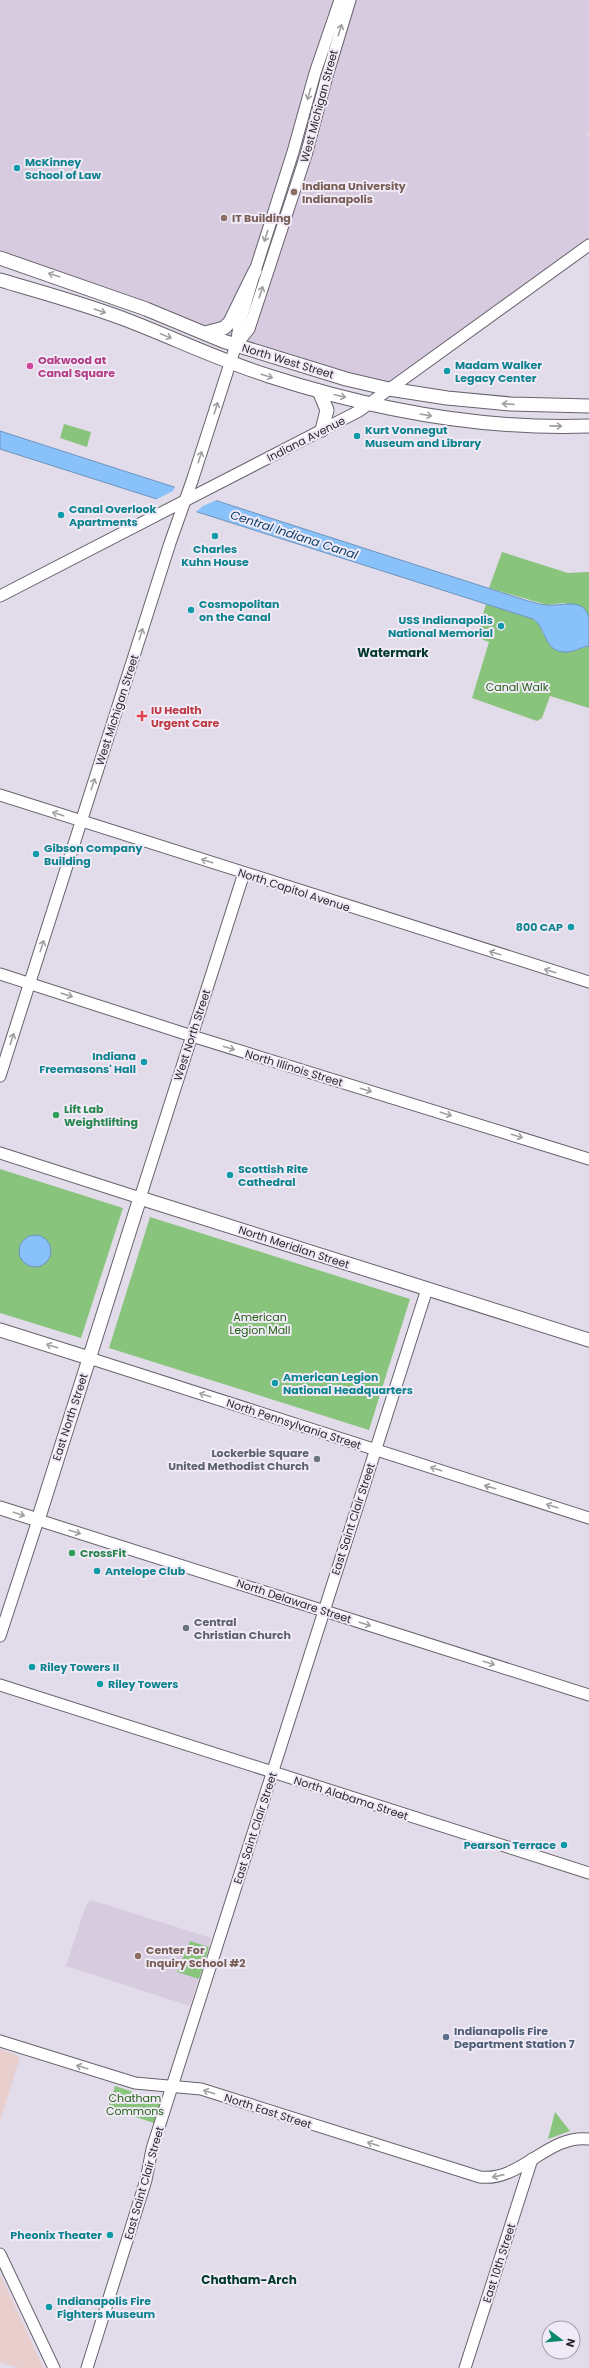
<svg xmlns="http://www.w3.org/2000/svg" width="589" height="2368" font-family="Poppins,sans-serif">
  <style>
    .commercial { fill: #e8cecc }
    .built { fill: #d6cbdf }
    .green { fill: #89c47d }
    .water { fill: #89c2fa; stroke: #6d94bd }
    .pier { fill: #e2dbe9 }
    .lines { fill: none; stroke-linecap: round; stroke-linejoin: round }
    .secondary-casing { stroke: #68626d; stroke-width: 13 }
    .primary-casing { stroke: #68626d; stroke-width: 15 }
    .secondary { stroke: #fff; stroke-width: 11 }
    .primary { stroke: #fff; stroke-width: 13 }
    .oneway { stroke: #a09fa1 }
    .culture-dot { fill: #0f9aa8; stroke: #f0e9f6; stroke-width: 1.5 }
    .education-dot { fill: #8d6e63; stroke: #f0e9f6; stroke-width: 1.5 }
    .hotel-dot { fill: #d1479c; stroke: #f0e9f6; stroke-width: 1.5 }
    .health-dot { fill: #e0444e; stroke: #f0e9f6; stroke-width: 1.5 }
    .leisure-dot { fill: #2e9e5b; stroke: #f0e9f6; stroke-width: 1.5 }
    .worship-dot { fill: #6b7280; stroke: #f0e9f6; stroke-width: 1.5 }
    .service-dot { fill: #5c6f8a; stroke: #f0e9f6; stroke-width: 1.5 }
    .labels { text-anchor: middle; stroke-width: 4; stroke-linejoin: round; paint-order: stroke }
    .street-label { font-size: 11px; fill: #2b292e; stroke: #f0e9f6 }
    .culture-label { font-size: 11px; font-weight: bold; fill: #0d838f; stroke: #f0e9f6; text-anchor: start }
    .education-label { font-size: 11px; font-weight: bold; fill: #785e54; stroke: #f0e9f6; text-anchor: start }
    .hotel-label { font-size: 11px; font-weight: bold; fill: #b23c85; stroke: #f0e9f6; text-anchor: start }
    .park-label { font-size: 11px; fill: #256216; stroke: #f0e9f6 }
    .health-label { font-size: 11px; font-weight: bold; fill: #be3a42; stroke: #f0e9f6; text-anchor: start }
    .leisure-label { font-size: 11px; font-weight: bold; fill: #27864d; stroke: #f0e9f6; text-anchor: start }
    .worship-label { font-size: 11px; font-weight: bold; fill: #5b616d; stroke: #f0e9f6; text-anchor: end }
    .service-label { font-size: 11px; font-weight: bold; fill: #4e5e75; stroke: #f0e9f6; text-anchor: start }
    .water-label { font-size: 12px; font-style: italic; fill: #0c426e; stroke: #f0e9f6 }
    .neighbourhood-label { font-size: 12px; font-weight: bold; fill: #01392b; stroke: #f0e9f6 }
  </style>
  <rect width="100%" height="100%" fill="#e2dbe9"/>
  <!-- commercial -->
  <g class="commercial">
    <path d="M 0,2049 L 20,2057 L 0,2121 Z"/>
    <path d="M 0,2274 L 43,2367 L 42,2368 L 18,2368 L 0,2362 Z"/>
  </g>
  <!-- built -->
  <g class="built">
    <path d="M 0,0 L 589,0 L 589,129 L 587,136 L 589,137 L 589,247 L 389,389 L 0,259 Z"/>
    <path d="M 91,1900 L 211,1938 L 190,2006 L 66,1966 L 86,1905 Z"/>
  </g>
  <!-- green -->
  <g class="green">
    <path d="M 64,424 L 91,432 L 87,447 L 60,438 Z"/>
    <path d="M 502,552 L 568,573 L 589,572 L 589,618 L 585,611 L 564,603 L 547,605 L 489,588 Z"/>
    <path d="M 486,604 L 533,619 L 539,624 L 543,634 L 555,649 L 569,652 L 589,646 L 589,708 L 550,696 L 542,718 L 537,721 L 472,698 L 489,642 L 476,637 Z"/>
    <path d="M 0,1169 L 123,1208 L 81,1338 L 0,1313 Z"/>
    <path d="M 150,1217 L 410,1299 L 369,1430 L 109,1348 Z"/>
    <path d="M 190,1941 L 209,1947 L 199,1979 L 177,1972 Z"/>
    <path d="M 115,2086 L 161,2101 L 154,2123 L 108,2108 Z"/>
    <path d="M 555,2112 L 570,2131 L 548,2139 Z"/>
  </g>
  <!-- water -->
  <g class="water">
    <path d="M 0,431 L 528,601 C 534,602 540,605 546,605 C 561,607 584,596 589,618 C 589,626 589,638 589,646 C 580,647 573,653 564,652 C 543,651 547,628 533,619 L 0,449 Z"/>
    <circle cx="35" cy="1251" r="16"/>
  </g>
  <!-- pier -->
  <path class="pier" d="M 176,485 L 219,499 L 203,506 L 195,513 L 155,500 L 173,491 Z"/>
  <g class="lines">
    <!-- secondary casing -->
    <g class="secondary-casing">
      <g id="secondary">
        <path d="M 236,345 L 249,329 L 306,155 L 327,76 L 350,0"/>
        <path d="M 0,596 L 359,411 L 589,245"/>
        <path d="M 0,795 L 589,982"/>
        <path d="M 0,974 L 192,1036 L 589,1159"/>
        <path d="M 0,1076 L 170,543 L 192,481 L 236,345 L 239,326 L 255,271 L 293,152 L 315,73 L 340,0"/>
        <path d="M 0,1153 L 140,1198 L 244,873"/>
        <path d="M 89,1358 L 589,1518"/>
        <path d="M 0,1636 L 38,1520 L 589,1695"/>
        <path d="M 0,1685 L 589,1873"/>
        <path d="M 0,2041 L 135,2083 L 201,2089 L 480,2177 C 521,2182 548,2134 589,2139"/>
        <path d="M 0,2254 L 54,2368"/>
        <path d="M 87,2368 L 146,2180 L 152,2149 L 427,1289"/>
        <path d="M 465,2368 L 532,2159"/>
      </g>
    </g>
    <!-- primary casing -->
    <g class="primary-casing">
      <g id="primary">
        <path d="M 0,258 L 146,309 L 223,341 L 346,379 L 389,389 L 447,398 L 511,404 L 589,406"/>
        <path d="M 0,280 C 44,293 89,305 132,322 C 178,340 222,361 269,376 C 371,409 481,430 589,426"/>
        <path d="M 205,333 L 224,328 L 230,322 L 255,271"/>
        <path d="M 319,391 L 327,410 L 322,430"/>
        <path d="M 0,1330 L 89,1358"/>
        <path d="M 0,1508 L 38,1520 L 140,1198 L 589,1340"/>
      </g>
    </g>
    <!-- secondary -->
    <use href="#secondary" class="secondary"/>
    <!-- primary -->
    <use href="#primary" class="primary"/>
  </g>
  <!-- one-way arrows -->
  <defs><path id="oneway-shaft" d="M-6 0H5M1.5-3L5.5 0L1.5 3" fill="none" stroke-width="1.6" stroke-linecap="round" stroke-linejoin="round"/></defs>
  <g class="oneway">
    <use href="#oneway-shaft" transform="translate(340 30) rotate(-72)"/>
    <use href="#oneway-shaft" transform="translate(309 94) rotate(106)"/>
    <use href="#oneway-shaft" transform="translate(266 236) rotate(108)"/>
    <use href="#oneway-shaft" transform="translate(54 275) rotate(-162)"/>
    <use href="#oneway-shaft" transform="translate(261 292) rotate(-72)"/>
    <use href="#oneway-shaft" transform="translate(100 311) rotate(19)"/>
    <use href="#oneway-shaft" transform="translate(166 336) rotate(22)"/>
    <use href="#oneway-shaft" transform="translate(267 376) rotate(18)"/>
    <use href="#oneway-shaft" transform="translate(340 396) rotate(14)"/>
    <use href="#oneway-shaft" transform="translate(508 404) rotate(-176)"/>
    <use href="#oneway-shaft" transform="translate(216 408) rotate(-72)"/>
    <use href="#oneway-shaft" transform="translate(426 415) rotate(10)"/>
    <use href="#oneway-shaft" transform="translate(556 426) rotate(1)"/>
    <use href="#oneway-shaft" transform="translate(200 457) rotate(-72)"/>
    <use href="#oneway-shaft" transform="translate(141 634) rotate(-72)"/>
    <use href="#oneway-shaft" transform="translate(93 784) rotate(-72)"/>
    <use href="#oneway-shaft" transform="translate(58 814) rotate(-162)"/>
    <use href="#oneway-shaft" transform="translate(207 861) rotate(-162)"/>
    <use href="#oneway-shaft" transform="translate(42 946) rotate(-72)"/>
    <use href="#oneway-shaft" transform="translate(495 953) rotate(-163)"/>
    <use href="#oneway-shaft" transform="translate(550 971) rotate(-162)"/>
    <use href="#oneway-shaft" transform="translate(67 995) rotate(18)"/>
    <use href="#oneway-shaft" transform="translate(12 1039) rotate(-72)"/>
    <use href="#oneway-shaft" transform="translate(229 1048) rotate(17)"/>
    <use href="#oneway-shaft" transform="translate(366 1090) rotate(17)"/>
    <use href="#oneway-shaft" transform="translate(446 1114) rotate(17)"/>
    <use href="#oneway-shaft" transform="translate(517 1136) rotate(17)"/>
    <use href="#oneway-shaft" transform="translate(52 1346) rotate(-162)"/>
    <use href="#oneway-shaft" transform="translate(205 1395) rotate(-162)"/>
    <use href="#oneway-shaft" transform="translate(436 1469) rotate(-162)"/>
    <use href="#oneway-shaft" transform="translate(490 1487) rotate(-164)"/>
    <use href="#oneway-shaft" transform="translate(552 1506) rotate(-162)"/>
    <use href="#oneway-shaft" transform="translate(19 1514) rotate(18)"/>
    <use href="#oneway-shaft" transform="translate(75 1532) rotate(18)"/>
    <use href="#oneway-shaft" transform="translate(365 1624) rotate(18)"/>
    <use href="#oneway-shaft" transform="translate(489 1663) rotate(18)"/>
    <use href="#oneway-shaft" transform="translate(82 2067) rotate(-163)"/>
    <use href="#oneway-shaft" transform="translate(209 2092) rotate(-162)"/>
    <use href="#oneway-shaft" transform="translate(373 2144) rotate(-162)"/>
    <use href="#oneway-shaft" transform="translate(498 2176) rotate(167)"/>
  </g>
  <!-- markers -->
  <g class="culture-dot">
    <circle cx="17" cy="168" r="4"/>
    <circle cx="447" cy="371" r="4"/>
    <circle cx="357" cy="436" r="4"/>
    <circle cx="61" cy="515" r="4"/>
    <circle cx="215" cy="536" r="4"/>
    <circle cx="191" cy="610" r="4"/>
    <circle cx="501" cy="626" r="4"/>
    <circle cx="36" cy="854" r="4"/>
    <circle cx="571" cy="927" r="4"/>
    <circle cx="144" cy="1062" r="4"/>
    <circle cx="230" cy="1175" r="4"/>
    <circle cx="275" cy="1383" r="4"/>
    <circle cx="97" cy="1571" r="4"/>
    <circle cx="32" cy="1667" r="4"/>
    <circle cx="100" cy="1684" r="4"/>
    <circle cx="564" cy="1845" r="4"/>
    <circle cx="110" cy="2235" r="4"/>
    <circle cx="49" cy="2307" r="4"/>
  </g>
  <g class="education-dot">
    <circle cx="294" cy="192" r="4"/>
    <circle cx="224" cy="218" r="4"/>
    <circle cx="138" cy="1956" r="4"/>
  </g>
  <circle class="hotel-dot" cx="30" cy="366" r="4"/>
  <path class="health-dot" d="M140 710h4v4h4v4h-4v4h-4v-4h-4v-4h4z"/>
  <g class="leisure-dot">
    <circle cx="56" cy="1115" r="4"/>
    <circle cx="72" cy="1553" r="4"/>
  </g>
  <g class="worship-dot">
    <circle cx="317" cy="1459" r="4"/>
    <circle cx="186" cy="1628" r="4"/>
  </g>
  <circle class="service-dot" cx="446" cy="2037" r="4"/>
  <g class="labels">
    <!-- street labels -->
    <g class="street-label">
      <text transform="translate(319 106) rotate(-75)" y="4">West Michigan Street</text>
      <text transform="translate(288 361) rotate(17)" y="4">North West Street</text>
      <text transform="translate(306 439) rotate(-27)" y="4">Indiana Avenue</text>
      <text transform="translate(117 710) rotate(-72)" y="4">West Michigan Street</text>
      <text transform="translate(294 890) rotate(18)" y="4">North Capitol Avenue</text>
      <text transform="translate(192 1035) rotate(-72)" y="4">West North Street</text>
      <text transform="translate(294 1068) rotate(17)" y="4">North Illinois Street</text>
      <text transform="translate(294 1247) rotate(18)" y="4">North Meridian Street</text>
      <text transform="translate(70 1417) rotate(-72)" y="4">East North Street</text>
      <text transform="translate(294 1424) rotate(18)" y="4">North Pennsylvania Street</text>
      <text transform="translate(353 1519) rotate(-72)" y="4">East Saint Clair Street</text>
      <text transform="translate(294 1601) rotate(18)" y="4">North Delaware Street</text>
      <text transform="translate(351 1798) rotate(18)" y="4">North Alabama Street</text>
      <text transform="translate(255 1828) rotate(-72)" y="4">East Saint Clair Street</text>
      <text transform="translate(268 2111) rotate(18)" y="4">North East Street</text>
      <text transform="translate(144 2183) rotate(-74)" y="4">East Saint Clair Street</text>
      <text transform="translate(499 2263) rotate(-72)" y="4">East 10th Street</text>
    </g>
    <!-- culture labels -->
    <g class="culture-label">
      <text x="25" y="166">McKinney<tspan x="25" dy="13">School of Law</tspan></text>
      <text x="455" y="369">Madam Walker<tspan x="455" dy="13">Legacy Center</tspan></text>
      <text x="365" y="434">Kurt Vonnegut<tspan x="365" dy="13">Museum and Library</tspan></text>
      <text x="69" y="513">Canal Overlook<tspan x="69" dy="13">Apartments</tspan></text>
      <text x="215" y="553" text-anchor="middle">Charles<tspan x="215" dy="13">Kuhn House</tspan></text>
      <text x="199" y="608">Cosmopolitan<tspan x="199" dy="13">on the Canal</tspan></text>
      <text x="493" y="624" text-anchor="end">USS Indianapolis<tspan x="493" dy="13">National Memorial</tspan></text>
      <text x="44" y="852">Gibson Company<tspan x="44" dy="13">Building</tspan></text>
      <text x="563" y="931" text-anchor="end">800 CAP</text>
      <text x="136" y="1060" text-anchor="end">Indiana<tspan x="136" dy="13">Freemasons' Hall</tspan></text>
      <text x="238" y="1173">Scottish Rite<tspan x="238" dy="13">Cathedral</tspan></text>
      <text x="283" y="1381">American Legion<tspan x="283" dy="13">National Headquarters</tspan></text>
      <text x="105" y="1575">Antelope Club</text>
      <text x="40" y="1671">Riley Towers II</text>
      <text x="108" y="1688">Riley Towers</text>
      <text x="556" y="1849" text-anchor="end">Pearson Terrace</text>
      <text x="102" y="2239" text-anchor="end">Pheonix Theater</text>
      <text x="57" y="2305">Indianapolis Fire<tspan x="57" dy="13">Fighters Museum</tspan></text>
    </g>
    <!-- education labels -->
    <g class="education-label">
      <text x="302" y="190">Indiana University<tspan x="302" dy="13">Indianapolis</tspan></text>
      <text x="232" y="222">IT Building</text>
      <text x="146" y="1954">Center For<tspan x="146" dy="13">Inquiry School #2</tspan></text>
    </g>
    <!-- hotel labels -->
    <g class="hotel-label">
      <text x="38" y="364">Oakwood at<tspan x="38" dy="13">Canal Square</tspan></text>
    </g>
    <!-- park labels -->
    <g class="park-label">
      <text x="517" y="691">Canal Walk</text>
      <text x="260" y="1321">American<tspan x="260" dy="13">Legion Mall</tspan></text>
      <text x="135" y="2102">Chatham<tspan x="135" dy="13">Commons</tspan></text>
    </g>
    <!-- health labels -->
    <g class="health-label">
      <text x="151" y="714">IU Health<tspan x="151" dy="13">Urgent Care</tspan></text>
    </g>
    <!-- leisure labels -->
    <g class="leisure-label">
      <text x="64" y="1113">Lift Lab<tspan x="64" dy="13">Weightlifting</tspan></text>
      <text x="80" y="1557">CrossFit</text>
    </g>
    <!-- worship labels -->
    <g class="worship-label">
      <text x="309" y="1457">Lockerbie Square<tspan x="309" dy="13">United Methodist Church</tspan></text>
      <text x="194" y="1626" text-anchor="start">Central<tspan x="194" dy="13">Christian Church</tspan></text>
    </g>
    <!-- service labels -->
    <g class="service-label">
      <text x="454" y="2035">Indianapolis Fire<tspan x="454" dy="13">Department Station 7</tspan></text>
    </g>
    <!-- water labels -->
    <g class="water-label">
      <text transform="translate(294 535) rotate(18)" y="4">Central Indiana Canal</text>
    </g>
    <!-- neighbourhood labels -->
    <g class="neighbourhood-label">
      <text x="393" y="657">Watermark</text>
      <text x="249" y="2284">Chatham-Arch</text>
    </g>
  </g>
  <!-- north arrow -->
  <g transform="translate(561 2340) rotate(106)"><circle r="19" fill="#f0e9f6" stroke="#a19ca6"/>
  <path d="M0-3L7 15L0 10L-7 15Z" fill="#09886b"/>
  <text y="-6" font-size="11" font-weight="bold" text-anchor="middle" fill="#2b292e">N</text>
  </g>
</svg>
